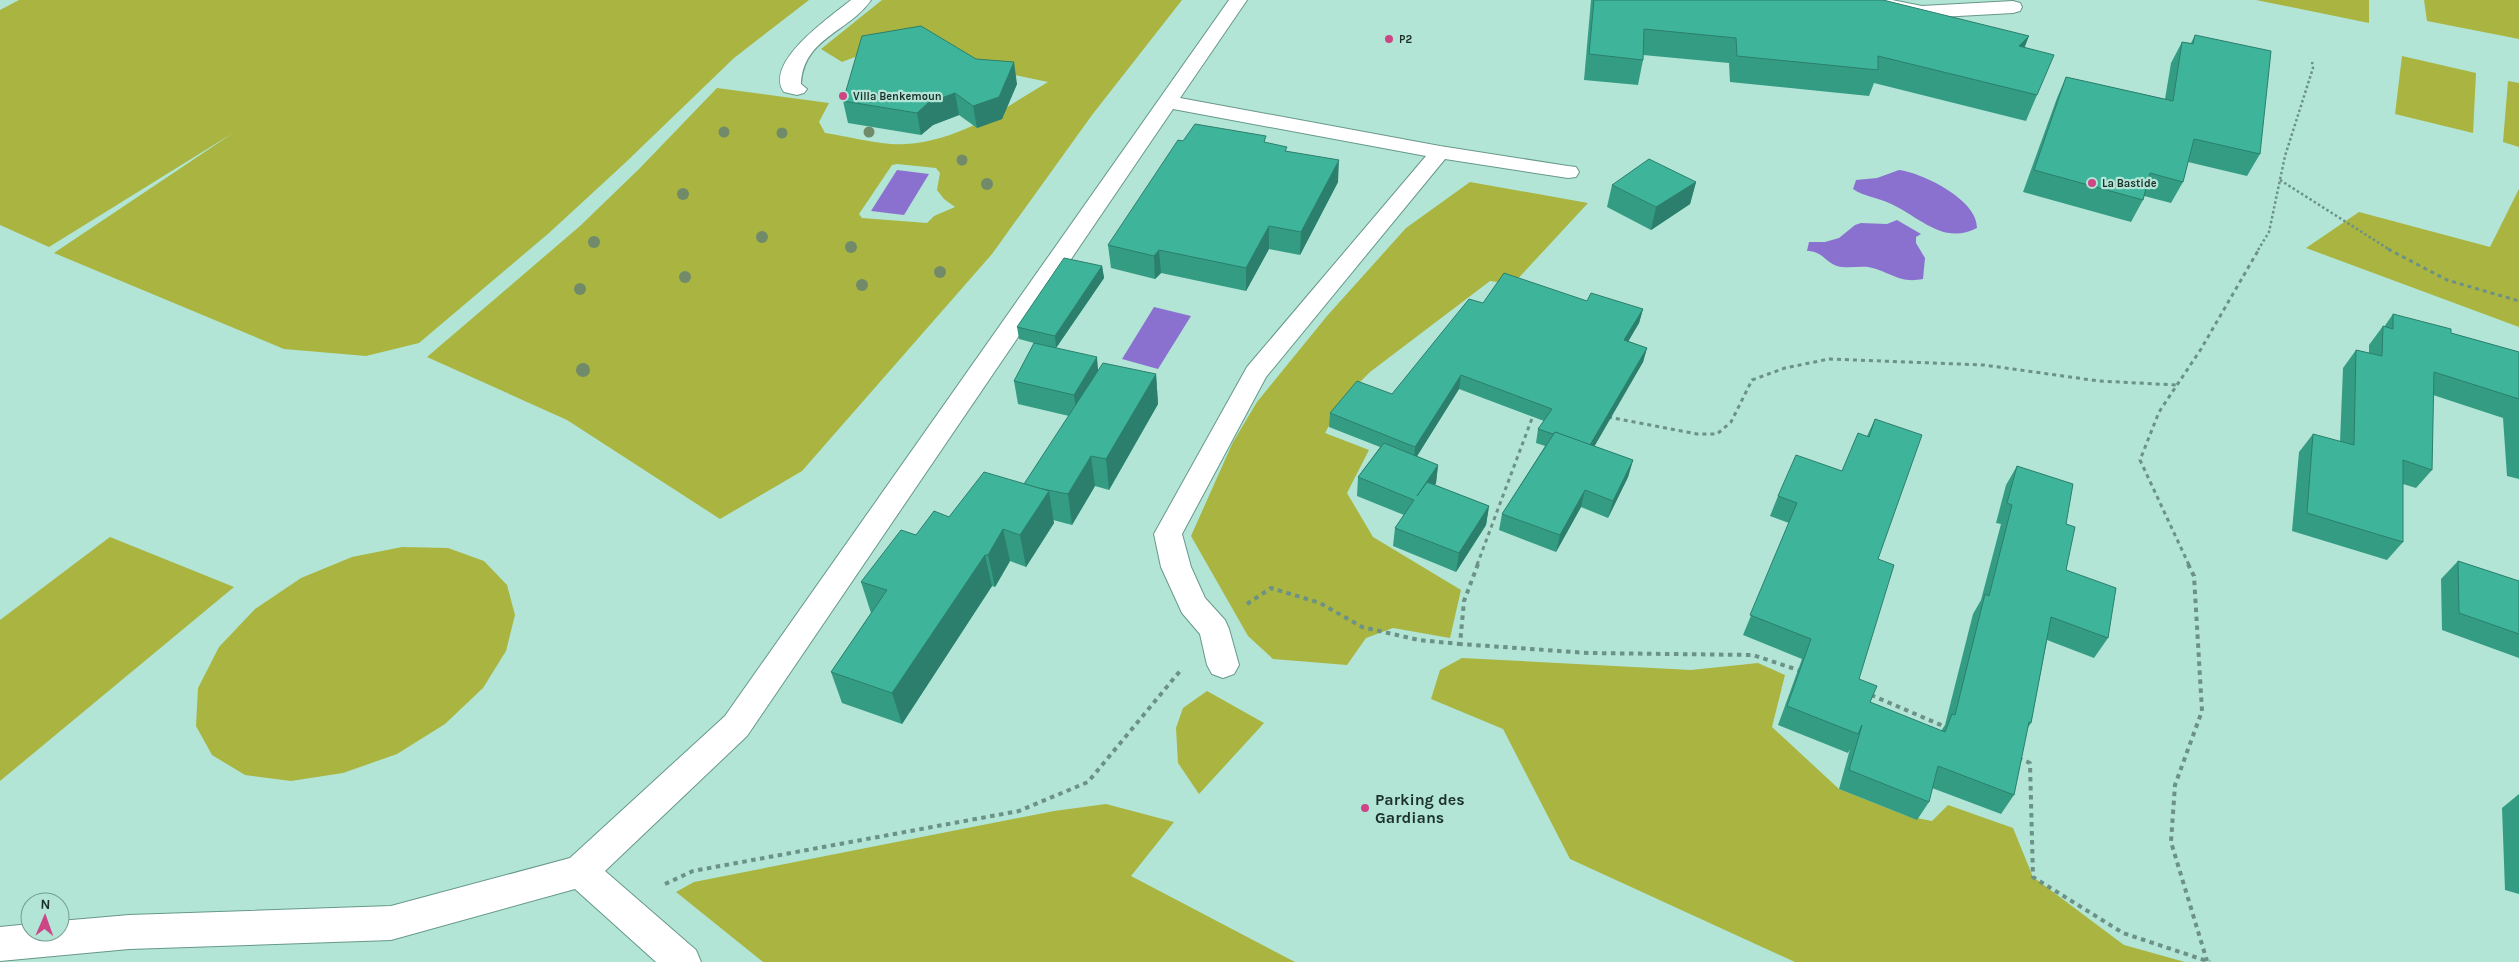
<svg xmlns="http://www.w3.org/2000/svg" width="2519" height="962" font-family="Karla,sans-serif">
  <style>
    .green { fill: #a9b540; fill-rule: evenodd }
    .water { fill: #8b71cf }
    .lines { fill: none; stroke-linecap: round; stroke-linejoin: round }
    .minor-casing { stroke: #67988a; stroke-width: 2 }
    .path-far2 { stroke: #6c9186; stroke-width: 2.5; stroke-dasharray: 2.5 2.5; stroke-linecap: butt }
    .path-far1 { stroke: #6c9186; stroke-width: 3; stroke-dasharray: 4 4; stroke-linecap: butt }
    .path { stroke: #6c9186; stroke-width: 4; stroke-dasharray: 4.5 4.5; stroke-linecap: butt }
    .minor { fill: #fff; fill-rule: evenodd }
    .tree { fill: #718b6a }
    .wall { fill: #359c84 }
    .shaded-wall { fill: #2b7f6c }
    .building { fill: #3eb59a; stroke: #2b7f6c }
    .poi-dot { fill: #cc4585; stroke: #b2e5d6; stroke-width: 2 }
    .labels { text-anchor: middle; stroke-width: 4.5; stroke-linejoin: round; paint-order: stroke }
    .far-poi-label { font-size: 11px; font-weight: bold; fill: #1c302a; stroke: #b2e5d6; text-anchor: start }
    .near-poi-label { font-size: 16px; font-weight: bold; fill: #1c302a; stroke: #b2e5d6; text-anchor: start }
  </style>
  <rect width="100%" height="100%" fill="#b2e5d6"/>
  <!-- green -->
  <g class="green">
    <path d="M 19,0 L 809,0 L 734,58 L 625,163 L 549,233 L 419,343 L 366,356 L 284,349 L 54,253 L 233,133 L 49,247 L 0,225 L 0,10 Z"/>
    <path d="M 882,0 L 1182,0 L 1092,115 L 992,254 L 802,471 L 720,519 L 567,420 L 427,357 L 580,226 L 639,169 L 717,88 L 829,103 L 819,122 L 825,133 C 846,136 885,146 905,144 C 959,141 1003,109 1048,82 L 1015,75 L 860,55 L 842,62 L 821,49 ZM 897,164 L 936,168 L 940,173 L 937,190 L 944,199 L 955,207 L 934,216 L 927,223 L 862,218 L 859,214 L 892,165 Z"/>
    <path d="M 2256,0 L 2369,0 L 2369,23 Z"/>
    <path d="M 2424,0 L 2519,0 L 2519,39 L 2427,21 Z"/>
    <path d="M 2402,56 L 2476,73 L 2473,133 L 2395,114 Z"/>
    <path d="M 2508,81 L 2519,83 L 2519,147 L 2503,142 Z"/>
    <path d="M 1470,182 L 1588,203 L 1513,284 L 1490,281 L 1370,372 L 1345,397 L 1325,433 L 1369,450 L 1347,493 L 1373,537 L 1461,590 L 1450,638 L 1393,628 L 1366,638 L 1347,665 L 1273,659 L 1248,636 L 1191,536 L 1233,442 L 1257,402 L 1327,316 L 1406,228 Z"/>
    <path d="M 2519,189 L 2519,327 L 2306,248 L 2359,212 L 2490,247 Z"/>
    <path d="M 110,537 L 234,587 L 0,781 L 0,620 Z"/>
    <path d="M 402,547 L 448,548 L 484,561 L 507,585 L 515,615 L 506,651 L 483,688 L 445,724 L 397,754 L 343,773 L 291,781 L 245,775 L 212,755 L 196,726 L 198,688 L 219,647 L 255,609 L 301,578 L 352,557 Z"/>
    <path d="M 1462,658 L 1691,670 L 1758,663 L 1785,675 L 1772,727 L 1839,789 L 1907,816 L 1932,821 L 1948,805 L 2013,828 L 2033,877 L 2124,945 L 2185,962 L 1795,962 L 1570,859 L 1503,729 L 1431,699 L 1440,670 Z"/>
    <path d="M 1207,691 L 1264,723 L 1199,794 L 1178,763 L 1176,728 L 1183,708 Z"/>
    <path d="M 1106,804 L 1174,822 L 1131,876 L 1295,962 L 763,962 L 676,892 L 694,882 L 1054,811 Z"/>
  </g>
  <!-- water -->
  <g class="water">
    <path d="M 897,170 L 929,174 L 904,215 L 871,211 Z"/>
    <path d="M 1899,170 C 1923,173 1978,200 1977,228 C 1943,246 1919,216 1889,203 C 1876,197 1865,197 1853,189 L 1856,180 L 1877,178 Z"/>
    <path d="M 1897,220 L 1921,234 L 1916,237 L 1916,243 L 1925,258 L 1923,279 C 1898,284 1890,271 1868,267 C 1857,266 1847,269 1837,266 C 1824,261 1822,251 1807,251 L 1809,242 L 1825,242 L 1839,238 L 1855,225 L 1861,223 L 1887,224 Z"/>
    <path d="M 1154,307 L 1191,316 L 1158,369 L 1122,359 Z"/>
  </g>
  <g class="lines">
    <!-- minor casing -->
    <g class="minor-casing">
      <g id="minor">
        <path d="M 851,0 L 871,0 C 849,32 803,38 801,84 L 807,89 L 804,93 L 797,95 L 784,92 C 763,62 832,16 851,0 Z"/>
        <path d="M 1229,0 L 1247,0 L 1180,98 L 1440,146 L 1568,166 L 1576,167 L 1579,172 L 1576,177 L 1568,178 L 1445,159 L 1266,377 L 1182,534 L 1191,567 L 1205,598 L 1225,620 L 1229,629 L 1239,665 L 1234,674 L 1223,678 L 1212,674 L 1207,665 L 1200,634 L 1182,613 L 1161,567 L 1154,534 L 1247,367 L 1426,156 L 1173,109 L 747,736 L 605,871 L 696,950 L 701,962 L 656,962 L 575,889 L 391,940 L 129,949 L 0,961 L 0,927 L 30,924 L 30,932 L 60,932 L 60,921 L 129,915 L 391,906 L 570,858 L 725,716 Z"/>
        <path d="M 1857,0 L 1892,0 L 1922,6 L 2013,1 L 2020,3 L 2022,7 L 2020,11 L 2013,13 L 1922,18 L 1860,4 Z"/>
      </g>
    </g>
    <!-- path-far2 -->
    <g class="path-far2">
      <path d="M 2280,180 L 2390,250"/>
      <path d="M 2258,250 L 2269,232 L 2285,156 L 2313,68 L 2312,62"/>
    </g>
    <!-- path-far1 -->
    <g class="path-far1">
      <path d="M 2388,249 L 2447,280 L 2519,301"/>
      <path d="M 1608,417 L 1697,434 L 1717,434 L 1731,422 L 1752,380 L 1785,368 L 1829,359 L 1984,365 L 2099,381 L 2176,385"/>
      <path d="M 1477,565 L 1534,413"/>
      <path d="M 2189,565 L 2140,460 L 2159,412 L 2201,349 L 2259,249"/>
    </g>
    <!-- path -->
    <g class="path">
      <path d="M 1478,564 L 1464,601 L 1460,644 L 1588,653 L 1753,655 L 1801,671"/>
      <path d="M 2188,564 L 2194,576 L 2202,711 L 2175,785 L 2171,842 L 2207,961"/>
      <path d="M 1247,604 L 1271,588 L 1320,603 L 1362,627 L 1419,640 L 1460,644"/>
      <path d="M 1871,695 L 1948,728"/>
      <path d="M 2018,758 L 2030,763 L 2033,877 L 2123,933 L 2210,962"/>
      <path d="M 665,884 L 693,871 L 1019,811 L 1088,782 L 1180,671"/>
    </g>
    <!-- minor -->
    <use href="#minor" class="minor"/>
  </g>
  <!-- trees -->
  <g class="tree">
    <circle cx="724" cy="132" r="5.5"/>
    <circle cx="869" cy="132" r="5.5"/>
    <circle cx="782" cy="133" r="5.5"/>
    <circle cx="962" cy="160" r="5.5"/>
    <circle cx="987" cy="184" r="6"/>
    <circle cx="683" cy="194" r="6"/>
    <circle cx="762" cy="237" r="6"/>
    <circle cx="594" cy="242" r="6"/>
    <circle cx="851" cy="247" r="6"/>
    <circle cx="940" cy="272" r="6"/>
    <circle cx="685" cy="277" r="6"/>
    <circle cx="862" cy="285" r="6"/>
    <circle cx="580" cy="289" r="6"/>
    <circle cx="583" cy="370" r="7"/>
  </g>
  <!-- wall -->
  <g class="wall">
    <path d="M 1591,0 L 1883,0 L 2025,48 L 2037,95 L 2026,121 L 1874,83 L 1869,96 L 1730,82 L 1729,63 L 1643,55 L 1643,60 L 1638,85 L 1584,80 Z"/>
    <path d="M 2195,35 L 2260,154 L 2247,176 L 2188,162 L 2183,182 L 2171,203 L 2144,196 L 2143,200 L 2131,222 L 2023,192 L 2057,98 L 2066,77 L 2165,99 L 2171,63 L 2182,42 L 2191,43 Z"/>
    <path d="M 1017,84 L 1002,119 L 977,128 L 959,115 L 933,125 L 921,135 L 848,123 L 843,101 Z"/>
    <path d="M 1183,141 L 1266,143 L 1287,151 L 1338,182 L 1300,255 L 1269,249 L 1246,291 L 1161,273 L 1155,279 L 1111,268 L 1108,245 Z"/>
    <path d="M 1696,182 L 1690,204 L 1651,230 L 1607,207 L 1612,185 Z"/>
    <path d="M 1102,266 L 1104,278 L 1056,348 L 1098,371 L 1156,374 L 1158,404 L 1109,490 L 1095,486 L 1072,525 L 1053,520 L 1054,523 L 1026,567 L 1010,561 L 995,587 L 992,586 L 902,724 L 842,703 L 831,672 L 871,613 L 861,582 L 916,535 L 949,517 L 1024,484 L 1069,416 L 1018,404 L 1014,381 L 1034,343 L 1019,339 L 1017,327 Z"/>
    <path d="M 1587,301 L 1643,309 L 1639,323 L 1628,341 L 1647,348 L 1643,362 L 1594,446 L 1633,460 L 1628,477 L 1608,518 L 1581,507 L 1556,552 L 1499,530 L 1502,514 L 1545,446 L 1536,443 L 1538,429 L 1544,421 L 1459,389 L 1417,456 L 1438,465 L 1436,483 L 1435,485 L 1489,506 L 1486,525 L 1456,572 L 1393,546 L 1395,528 L 1404,515 L 1357,496 L 1358,477 L 1380,447 L 1329,427 L 1330,413 L 1392,394 L 1483,303 Z"/>
    <path d="M 2393,314 L 2451,333 L 2519,352 L 2519,479 L 2507,476 L 2503,418 L 2433,395 L 2432,470 L 2416,488 L 2403,484 L 2403,542 L 2387,560 L 2292,531 L 2299,452 L 2313,434 L 2340,442 L 2343,368 L 2356,350 L 2369,353 L 2369,345 L 2383,326 L 2384,327 Z"/>
    <path d="M 1875,419 L 1878,559 L 1859,679 L 1870,702 L 1941,731 L 1945,725 L 1973,614 L 1981,600 L 2001,524 L 1996,523 L 2006,485 L 2017,466 L 2066,524 L 2066,570 L 2108,638 L 2094,658 L 2047,640 L 2031,723 L 2027,729 L 2014,795 L 2001,814 L 1932,788 L 1929,802 L 1917,820 L 1839,789 L 1850,749 L 1848,753 L 1778,725 L 1802,659 L 1743,635 L 1789,523 L 1770,516 L 1778,496 L 1842,471 L 1867,436 Z"/>
    <path d="M 2458,561 L 2519,581 L 2519,658 L 2442,630 L 2441,579 Z"/>
    <path d="M 2519,794 L 2519,894 L 2505,890 L 2502,808 Z"/>
  </g>
  <!-- shaded-wall -->
  <g class="shaded-wall">
    <path d="M 2029,36 L 2019,62 L 2019,46 Z"/>
    <path d="M 1014,62 L 1017,84 L 1002,119 L 977,128 L 973,106 Z"/>
    <path d="M 955,93 L 959,115 L 933,125 L 921,135 L 917,113 L 928,103 Z"/>
    <path d="M 1339,160 L 1338,182 L 1300,255 L 1301,232 Z"/>
    <path d="M 1696,182 L 1690,204 L 1651,230 L 1656,207 Z"/>
    <path d="M 1269,226 L 1269,249 L 1246,291 L 1246,268 Z"/>
    <path d="M 1159,250 L 1161,273 L 1155,279 L 1154,256 Z"/>
    <path d="M 1102,266 L 1104,278 L 1056,348 L 1055,336 Z"/>
    <path d="M 1643,309 L 1639,323 L 1621,354 L 1624,340 Z"/>
    <path d="M 1647,348 L 1643,362 L 1586,461 L 1589,447 Z"/>
    <path d="M 1097,357 L 1099,381 L 1077,418 L 1074,395 Z"/>
    <path d="M 1156,374 L 1158,404 L 1109,490 L 1106,459 Z"/>
    <path d="M 1461,375 L 1459,389 L 1414,461 L 1415,447 Z"/>
    <path d="M 1091,456 L 1095,486 L 1072,525 L 1068,494 Z"/>
    <path d="M 1633,460 L 1628,477 L 1608,518 L 1613,501 Z"/>
    <path d="M 1438,465 L 1436,483 L 1415,515 L 1417,496 Z"/>
    <path d="M 1585,490 L 1581,507 L 1556,552 L 1560,535 Z"/>
    <path d="M 1049,491 L 1054,523 L 1026,567 L 1020,535 Z"/>
    <path d="M 1489,506 L 1486,525 L 1456,572 L 1459,553 Z"/>
    <path d="M 1003,529 L 1010,561 L 995,587 L 988,555 Z"/>
    <path d="M 985,555 L 992,586 L 902,724 L 892,693 Z"/>
  </g>
  <!-- building -->
  <g class="building">
    <path d="M 1594,0 L 1883,0 L 2029,36 L 2019,46 L 2054,55 L 2037,95 L 1878,56 L 1878,70 L 1737,56 L 1736,38 L 1644,29 L 1643,60 L 1589,54 Z"/>
    <path d="M 921,26 L 976,59 L 1014,62 L 999,97 L 973,106 L 955,93 L 928,103 L 917,113 L 843,101 L 862,36 Z"/>
    <path d="M 2195,35 L 2271,51 L 2260,154 L 2194,139 L 2183,182 L 2150,173 L 2143,200 L 2034,170 L 2066,77 L 2173,101 L 2182,42 L 2193,44 Z"/>
    <path d="M 1195,124 L 1266,136 L 1264,142 L 1287,147 L 1285,151 L 1339,160 L 1301,232 L 1269,226 L 1246,268 L 1159,250 L 1154,256 L 1108,245 L 1178,140 L 1183,141 Z"/>
    <path d="M 1649,159 L 1696,182 L 1656,207 L 1612,185 Z"/>
    <path d="M 1064,258 L 1102,266 L 1055,336 L 1017,327 Z"/>
    <path d="M 1504,273 L 1587,301 L 1591,293 L 1643,309 L 1624,340 L 1647,348 L 1590,445 L 1555,432 L 1553,434 L 1538,429 L 1552,409 L 1461,375 L 1415,447 L 1330,413 L 1357,381 L 1392,394 L 1469,299 L 1483,303 Z"/>
    <path d="M 2393,314 L 2451,329 L 2451,333 L 2519,352 L 2519,399 L 2434,372 L 2432,470 L 2403,460 L 2403,542 L 2307,513 L 2313,434 L 2354,445 L 2356,350 L 2382,356 L 2383,326 L 2393,329 Z"/>
    <path d="M 1034,343 L 1097,357 L 1074,395 L 1014,381 Z"/>
    <path d="M 1103,363 L 1156,374 L 1106,459 L 1091,456 L 1068,494 L 1038,488 L 1024,484 Z"/>
    <path d="M 1875,419 L 1922,435 L 1878,559 L 1894,565 L 1859,679 L 1877,686 L 1870,702 L 1945,732 L 1952,714 L 1955,715 L 1985,594 L 1989,596 L 2012,505 L 2007,503 L 2017,466 L 2073,484 L 2066,524 L 2075,527 L 2066,570 L 2116,588 L 2108,638 L 2051,617 L 2031,723 L 2029,722 L 2014,795 L 1938,766 L 1929,802 L 1849,770 L 1862,725 L 1858,734 L 1787,706 L 1811,639 L 1750,615 L 1797,503 L 1778,496 L 1796,455 L 1842,471 L 1858,433 L 1869,437 Z"/>
    <path d="M 1555,432 L 1633,460 L 1613,501 L 1585,490 L 1560,535 L 1502,514 Z"/>
    <path d="M 1384,443 L 1438,465 L 1417,496 L 1427,482 L 1489,506 L 1459,553 L 1395,528 L 1414,500 L 1358,477 Z"/>
    <path d="M 984,472 L 1049,491 L 1020,535 L 1003,529 L 988,555 L 985,555 L 892,693 L 831,672 L 887,590 L 861,582 L 901,530 L 916,535 L 934,511 L 949,517 Z"/>
    <path d="M 2458,561 L 2519,581 L 2519,634 L 2459,613 Z"/>
  </g>
  <!-- markers -->
  <g class="poi-dot">
    <circle cx="1389" cy="39" r="5"/>
    <circle cx="843" cy="96" r="5"/>
    <circle cx="2092" cy="183" r="5"/>
    <circle cx="1365" cy="808" r="5"/>
  </g>
  <g class="labels">
    <!-- far-poi labels -->
    <g class="far-poi-label">
      <text x="1399" y="43">P2</text>
      <text x="853" y="100">Villa Benkemoun</text>
      <text x="2102" y="187">La Bastide</text>
    </g>
    <!-- near-poi labels -->
    <g class="near-poi-label">
      <text x="1375" y="805">Parking des<tspan x="1375" dy="18">Gardians</tspan></text>
    </g>
  </g>
  <!-- north arrow -->
  <g transform="translate(45 917) rotate(2)"><circle r="24" fill="#b2e5d6" stroke="#769d91"/>
  <path d="M0-4L9 19L0 12L-9 19Z" fill="#cc4585"/>
  <text y="-8" font-size="14" font-weight="bold" text-anchor="middle" fill="#1c302a">N</text>
  </g>
</svg>
